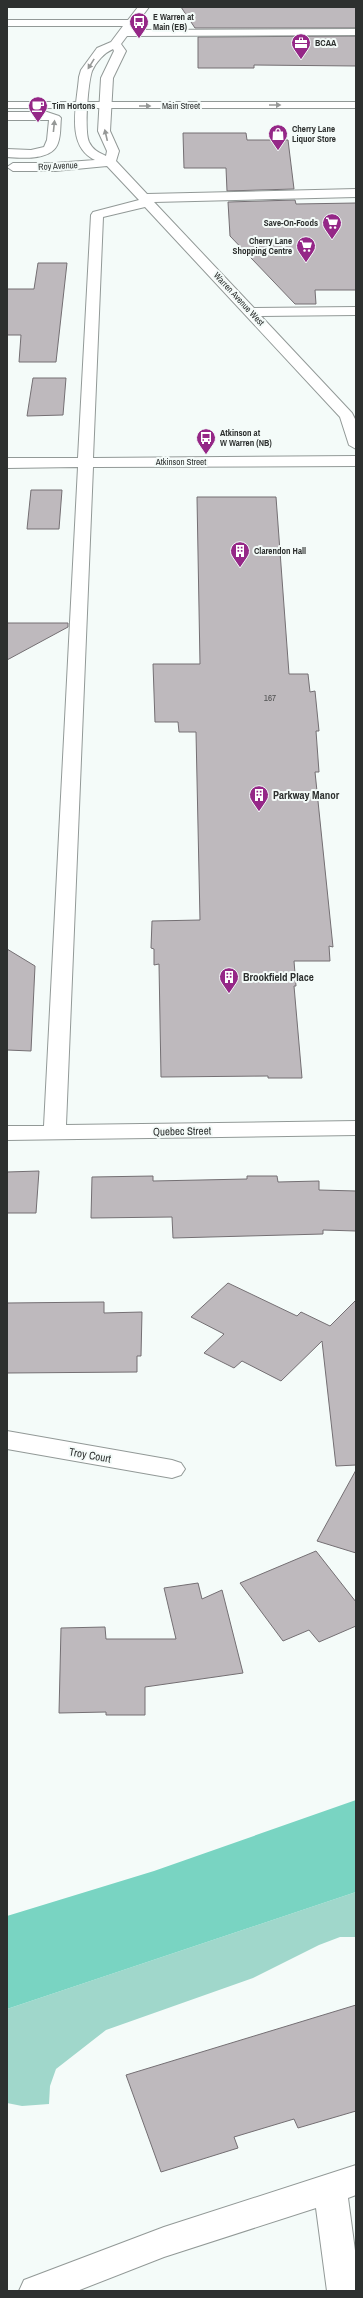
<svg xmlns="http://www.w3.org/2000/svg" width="363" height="2298" font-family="'Archivo Narrow',sans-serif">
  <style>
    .green { fill: #a0d7cb }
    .water { fill: #79d4c2 }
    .building { fill: #beb9bd; stroke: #746f73 }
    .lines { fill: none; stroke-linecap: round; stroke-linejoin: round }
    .minor-casing { stroke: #929997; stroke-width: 2 }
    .major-casing { stroke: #929997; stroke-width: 2 }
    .minor { fill: #fff; fill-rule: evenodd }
    .major { fill: #fff; fill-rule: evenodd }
    .oneway { fill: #969897 }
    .labels { text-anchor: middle; stroke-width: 4; stroke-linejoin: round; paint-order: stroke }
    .far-poi-label { font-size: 9px; font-weight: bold; fill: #2d302f; stroke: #f4fbf9; text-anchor: start }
    .far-street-label { font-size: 9px; fill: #2d302f; stroke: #f4fbf9 }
    .number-label { font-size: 9px; fill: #515252 }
    .poi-label { font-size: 11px; font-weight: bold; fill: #2d302f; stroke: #f4fbf9; text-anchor: start }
    .street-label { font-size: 11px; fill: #2d302f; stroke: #f4fbf9 }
  </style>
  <rect width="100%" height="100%" fill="#f4fbf9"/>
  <!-- green -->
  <path class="green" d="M 356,1892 L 356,1937 L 340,1937 L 319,1945 L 253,1978 L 106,2030 L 56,2069 L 50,2086 L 49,2104 L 22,2106 L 7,2103 L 7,2009 Z"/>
  <!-- water -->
  <path class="water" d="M 356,1800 L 356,1892 L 7,2009 L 7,1916 L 154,1871 Z"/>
  <!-- building -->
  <g class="building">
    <path d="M 181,7 L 356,7 L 356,28 L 195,28 Z"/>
    <path d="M 356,36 L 356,66 L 254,65 L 254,68 L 198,68 L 198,37 Z"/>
    <path d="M 183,133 L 246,133 L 247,140 L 288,140 L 294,189 L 227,191 L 226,168 L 184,168 Z"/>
    <path d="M 295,200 L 296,204 L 356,203 L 356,290 L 315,290 L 316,304 L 295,304 L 230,236 L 228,202 Z"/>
    <path d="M 38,263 L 67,263 L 56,362 L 19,362 L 21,335 L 7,335 L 7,289 L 34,289 Z"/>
    <path d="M 33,378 L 66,378 L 63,415 L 27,416 Z"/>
    <path d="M 31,490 L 62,490 L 59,529 L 27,529 Z"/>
    <path d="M 197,497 L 276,497 L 289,674 L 308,674 L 310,692 L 315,691 L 319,731 L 316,731 L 319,772 L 315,772 L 333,947 L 329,946 L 330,961 L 294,961 L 296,986 L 294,986 L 302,1078 L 268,1078 L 268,1076 L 161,1077 L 159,964 L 154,965 L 154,949 L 151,948 L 152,921 L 200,920 L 196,732 L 179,732 L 178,722 L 155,722 L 153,664 L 200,664 Z"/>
    <path d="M 7,623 L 68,623 L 68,627 L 7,660 Z"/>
    <path d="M 7,949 L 35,966 L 31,1051 L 7,1050 Z"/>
    <path d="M 39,1171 L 36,1213 L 7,1213 L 7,1172 Z"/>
    <path d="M 153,1176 L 153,1181 L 247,1179 L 247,1176 L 277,1176 L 278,1182 L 319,1181 L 319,1190 L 356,1191 L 356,1231 L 323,1230 L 323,1234 L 173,1238 L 172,1217 L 91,1218 L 92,1177 Z"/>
    <path d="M 228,1283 L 297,1316 L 301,1312 L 330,1326 L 356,1300 L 356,1465 L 336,1466 L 322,1341 L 281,1381 L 242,1361 L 234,1368 L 204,1353 L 224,1334 L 191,1317 Z"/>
    <path d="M 104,1302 L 104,1313 L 142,1312 L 141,1356 L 137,1356 L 137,1372 L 7,1373 L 7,1303 Z"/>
    <path d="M 356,1470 L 356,1553 L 317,1541 Z"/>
    <path d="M 316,1551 L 356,1602 L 356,1626 L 319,1642 L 309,1630 L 283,1641 L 240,1583 Z"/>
    <path d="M 198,1583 L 202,1599 L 222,1590 L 243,1673 L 145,1687 L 145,1715 L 106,1715 L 106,1712 L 59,1713 L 61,1628 L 105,1627 L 106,1639 L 176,1639 L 164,1588 Z"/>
    <path d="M 356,2005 L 356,2111 L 298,2128 L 294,2119 L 234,2137 L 238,2148 L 161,2172 L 126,2075 Z"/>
  </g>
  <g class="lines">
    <!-- minor casing -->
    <g class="minor-casing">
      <g id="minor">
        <path d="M 138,7 L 149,7 L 132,30 L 356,29 L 356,35 L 127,36 L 121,44 L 126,51 L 113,78 L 110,131 L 119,151 L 116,161 L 147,194 L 356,189 L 356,197 L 154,202 L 254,308 L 356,307 L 356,315 L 261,316 L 352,413 L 356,421 L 356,449 L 349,445 L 340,417 L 145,207 L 103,217 L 93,458 L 356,456 L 356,466 L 93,467 L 66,1125 L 356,1121 L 356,1135 L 7,1140 L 7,1126 L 44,1126 L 78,467 L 7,468 L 7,458 L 78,458 L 91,215 L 93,212 L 139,200 L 107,166 L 55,171 L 13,171 L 7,167 L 13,163 L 55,163 L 95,160 C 65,146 77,104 79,77 L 81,70 L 97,48 L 111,42 L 123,26 L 7,26 L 7,20 L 128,20 ZM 113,49 L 114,51 L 101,78 L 98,131 L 107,151 L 106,156 C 98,152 93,150 89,142 C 84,131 88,83 92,71 C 96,62 104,53 113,49 Z"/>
        <path d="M 7,112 L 47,112 L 59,116 L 61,118 C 60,126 61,135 58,143 C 52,161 22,158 7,157 L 7,149 L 31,150 L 44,147 L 47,140 L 49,120 L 7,120 Z"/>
        <path d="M 7,1431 L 172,1460 L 181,1463 L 185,1469 L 181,1475 L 172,1478 L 7,1449 Z"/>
        <path d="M 356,2165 L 356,2195 L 348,2198 L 356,2258 L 356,2291 L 327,2291 L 316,2208 L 164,2257 L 77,2291 L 19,2291 L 24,2280 L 164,2227 Z"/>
      </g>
    </g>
    <!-- major casing -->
    <g class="major-casing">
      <rect id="major" x="7" y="102" width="349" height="6"/>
    </g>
    <!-- minor -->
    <use href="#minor" class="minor"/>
    <!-- major -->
    <use href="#major" class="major"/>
  </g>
  <!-- one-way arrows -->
  <defs><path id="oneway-solid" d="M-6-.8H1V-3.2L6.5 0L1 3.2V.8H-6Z"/></defs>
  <g class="oneway">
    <use href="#oneway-solid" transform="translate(91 64) rotate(122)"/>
    <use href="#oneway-solid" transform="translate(275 105)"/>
    <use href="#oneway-solid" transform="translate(145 106)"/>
    <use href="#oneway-solid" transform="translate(54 126) rotate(-84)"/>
    <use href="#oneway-solid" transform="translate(106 135) rotate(-103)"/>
  </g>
  <!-- icons -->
  <defs>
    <g id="bus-pin" transform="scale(1)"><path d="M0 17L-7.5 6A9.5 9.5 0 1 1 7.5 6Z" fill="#952787" stroke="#f4fbf9"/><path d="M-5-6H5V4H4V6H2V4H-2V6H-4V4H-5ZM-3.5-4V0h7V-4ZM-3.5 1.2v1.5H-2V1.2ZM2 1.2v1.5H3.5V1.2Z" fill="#fff"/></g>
    <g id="office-pin" transform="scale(1)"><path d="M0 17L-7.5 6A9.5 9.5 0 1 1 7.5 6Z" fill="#952787" stroke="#f4fbf9"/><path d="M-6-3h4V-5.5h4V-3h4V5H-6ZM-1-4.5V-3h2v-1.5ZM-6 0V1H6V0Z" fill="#fff"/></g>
    <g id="cafe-pin" transform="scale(1)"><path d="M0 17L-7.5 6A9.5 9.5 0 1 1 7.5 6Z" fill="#952787" stroke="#f4fbf9"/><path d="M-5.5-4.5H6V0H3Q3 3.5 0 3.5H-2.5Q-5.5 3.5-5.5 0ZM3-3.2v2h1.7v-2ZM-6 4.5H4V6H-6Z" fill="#fff"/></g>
    <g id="shop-pin" transform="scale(1)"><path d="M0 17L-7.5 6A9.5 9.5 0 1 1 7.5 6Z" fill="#952787" stroke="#f4fbf9"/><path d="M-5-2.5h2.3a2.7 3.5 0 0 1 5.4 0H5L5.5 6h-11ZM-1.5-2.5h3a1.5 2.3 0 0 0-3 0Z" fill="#fff"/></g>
    <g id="supermarket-pin" transform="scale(1)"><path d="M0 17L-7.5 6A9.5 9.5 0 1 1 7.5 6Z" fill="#952787" stroke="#f4fbf9"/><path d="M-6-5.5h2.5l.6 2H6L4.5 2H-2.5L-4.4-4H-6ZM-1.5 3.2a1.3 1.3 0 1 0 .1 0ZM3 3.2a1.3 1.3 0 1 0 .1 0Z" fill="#fff"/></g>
    <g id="building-pin" transform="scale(1)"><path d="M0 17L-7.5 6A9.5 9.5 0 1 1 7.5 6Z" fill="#952787" stroke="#f4fbf9"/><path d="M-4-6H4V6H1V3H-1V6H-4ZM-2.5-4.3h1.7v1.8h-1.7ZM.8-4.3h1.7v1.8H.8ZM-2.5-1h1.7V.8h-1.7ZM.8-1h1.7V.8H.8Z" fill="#fff"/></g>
  </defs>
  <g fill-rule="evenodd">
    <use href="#bus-pin" x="139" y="22"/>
    <use href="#office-pin" x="301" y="43"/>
    <use href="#cafe-pin" x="38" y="106"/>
    <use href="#shop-pin" x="278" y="134"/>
    <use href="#supermarket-pin" x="332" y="223"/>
    <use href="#supermarket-pin" x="306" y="246"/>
    <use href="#bus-pin" x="206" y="438"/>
    <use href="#building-pin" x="240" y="551"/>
    <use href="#building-pin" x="259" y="795"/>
    <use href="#building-pin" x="229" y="977"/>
  </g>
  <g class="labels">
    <!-- far-poi labels -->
    <g class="far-poi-label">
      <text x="153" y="20">E Warren at<tspan x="153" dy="10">Main (EB)</tspan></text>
      <text x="315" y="46">BCAA</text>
      <text x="52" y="109">Tim Hortons</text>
      <text x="292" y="132">Cherry Lane<tspan x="292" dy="10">Liquor Store</tspan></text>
      <text x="318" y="226" text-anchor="end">Save-On-Foods</text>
      <text x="292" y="244" text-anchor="end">Cherry Lane<tspan x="292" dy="10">Shopping Centre</tspan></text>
      <text x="220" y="436">Atkinson at<tspan x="220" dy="10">W Warren (NB)</tspan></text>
      <text x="254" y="554">Clarendon Hall</text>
    </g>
    <!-- far-street labels -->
    <g class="far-street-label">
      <text x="181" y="109">Main Street</text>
      <text transform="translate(58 166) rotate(-3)" y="3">Roy Avenue</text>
      <text transform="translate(239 299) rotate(47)" y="3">Warren Avenue West</text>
      <text x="181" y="465">Atkinson Street</text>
    </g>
    <!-- number labels -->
    <g class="number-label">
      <text x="270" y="701">167</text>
    </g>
    <!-- poi labels -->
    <g class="poi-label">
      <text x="273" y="799">Parkway Manor</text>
      <text x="243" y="981">Brookfield Place</text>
    </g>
    <!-- street labels -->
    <g class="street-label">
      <text transform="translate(182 1131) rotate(-1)" y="4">Quebec Street</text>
      <text transform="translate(90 1455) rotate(10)" y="4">Troy Court</text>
    </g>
  </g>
  <!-- border -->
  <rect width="363" height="2298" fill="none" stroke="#2d302f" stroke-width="16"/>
</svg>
